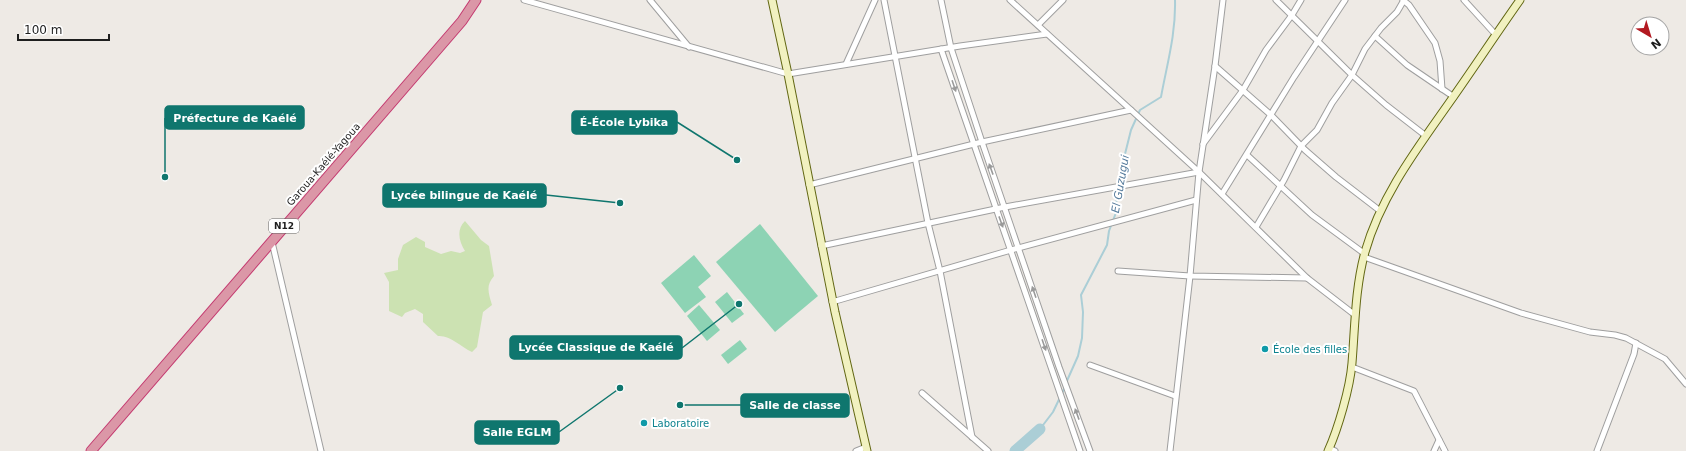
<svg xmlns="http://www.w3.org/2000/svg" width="1686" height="451" font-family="'DejaVu Sans',sans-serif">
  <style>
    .grass { fill: #cce2b2 }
    .pitch { fill: #8dd3b4 }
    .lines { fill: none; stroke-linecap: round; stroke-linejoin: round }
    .stream { stroke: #abced6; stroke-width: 2 }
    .river { stroke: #abced6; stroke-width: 11 }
    .street-casing { stroke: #9f9f9f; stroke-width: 7 }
    .secondary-casing { stroke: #626713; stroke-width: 9 }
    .highway-casing { stroke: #c43a70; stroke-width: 11 }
    .street { stroke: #fff; stroke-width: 5 }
    .secondary { stroke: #f1f1c0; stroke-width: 7 }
    .highway { stroke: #db97a7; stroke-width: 9 }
    .oneway { fill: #9a9a9a }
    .culture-dot { fill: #0f9aa8; stroke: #fff; stroke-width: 1.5 }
    .labels { text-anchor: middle; stroke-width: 4; stroke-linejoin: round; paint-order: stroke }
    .shield { fill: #fff; stroke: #626262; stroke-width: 1 }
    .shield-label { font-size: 9px; font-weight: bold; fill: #1e1e1e }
    .street-label { font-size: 10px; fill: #1e1e1e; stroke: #fff }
    .culture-label { font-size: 10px; fill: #0d838f; stroke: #fff; text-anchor: start }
    .water-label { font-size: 11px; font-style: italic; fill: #547a9b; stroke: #fff }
    .leader { fill: none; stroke: #0f766e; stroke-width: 1.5 }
    .callout-dot { fill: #0f766e; stroke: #fff; stroke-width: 1.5 }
    .callout { fill: #0f766e; stroke: #0f766e; stroke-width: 1.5 }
    .callout-label { font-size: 11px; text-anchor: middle; font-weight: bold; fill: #fff }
  </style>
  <rect width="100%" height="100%" fill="#eeeae5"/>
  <!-- grass -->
  <path class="grass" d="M 465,221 L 481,240 L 489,246 L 494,276 C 485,286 489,294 492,305 L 483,312 L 477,347 L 472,352 C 461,347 450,335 438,336 L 423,322 L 423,314 L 415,309 L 405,313 L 402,317 L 389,311 L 389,282 L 384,273 L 398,270 L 398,259 L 403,245 L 416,237 L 425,242 L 425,247 L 441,254 L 451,251 L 460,253 L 465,251 C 459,241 456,230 465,221 Z"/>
  <!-- pitch -->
  <g class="pitch">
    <path d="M 760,224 L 818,296 L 775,332 L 716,262 Z"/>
    <path d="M 694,255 L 711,276 L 698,287 L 706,297 L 685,313 L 661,283 Z"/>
    <path d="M 727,292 L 744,314 L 732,323 L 715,302 Z"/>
    <path d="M 699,305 L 720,330 L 707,341 L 687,316 Z"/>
    <path d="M 740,340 L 747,349 L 728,364 L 721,355 Z"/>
  </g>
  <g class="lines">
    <!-- stream -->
    <g class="stream">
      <path d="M 1066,383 L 1078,356 L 1082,338 L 1083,312 L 1081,295 L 1107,245 L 1109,231 L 1117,210 L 1116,197 L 1120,174 L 1131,130 L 1140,110 L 1161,97 C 1167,64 1176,34 1175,0"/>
      <path d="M 1040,429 L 1053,412 L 1065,387"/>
    </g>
    <!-- river -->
    <path class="river" d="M 1015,451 L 1040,429"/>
    <!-- street casing -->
    <g class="street-casing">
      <g id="street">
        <path d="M 524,0 L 788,74 L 960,46 L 1047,34"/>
        <path d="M 650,0 L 689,47"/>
        <path d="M 884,0 L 928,223 L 940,271 L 972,437"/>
        <path d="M 941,0 L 951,48 L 982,142 L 1059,367 L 1090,451"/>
        <path d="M 1010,0 L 1131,110"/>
        <path d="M 1276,0 L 1352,75 L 1386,105 L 1426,136"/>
        <path d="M 1403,0 L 1409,5 L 1435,43 L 1440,61 L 1442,89"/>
        <path d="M 1464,0 L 1496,35"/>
        <path d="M 1038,25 L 1063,0"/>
        <path d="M 1375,36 L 1407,65 L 1454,97"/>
        <path d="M 941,49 L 1080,451"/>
        <path d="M 846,64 L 875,0"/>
        <path d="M 1215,66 L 1271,115 L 1305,150 L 1336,177 L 1379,210"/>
        <path d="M 1203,144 L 1243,90 L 1266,50 L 1292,15 L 1301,0"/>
        <path d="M 1247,155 L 1312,215 L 1365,254"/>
        <path d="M 809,185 L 982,142 L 1131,110 L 1199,172 L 1307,278 L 1355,315"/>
        <path d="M 1222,194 L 1294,77 L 1345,0"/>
        <path d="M 1256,227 L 1284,180 L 1301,146 L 1317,130 L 1332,103 L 1352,75 L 1365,49 L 1381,28 L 1397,12 L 1404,0"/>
        <path d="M 272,242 L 321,451"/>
        <path d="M 821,246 L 1005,207 L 1199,172"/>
        <path d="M 1364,257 L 1521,313 L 1590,332 L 1615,335 L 1626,338 L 1665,359 L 1686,384"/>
        <path d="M 1118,271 L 1190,276 L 1307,278"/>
        <path d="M 832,302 L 1011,250 L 1196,200"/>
        <path d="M 1090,365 L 1175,396"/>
        <path d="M 1352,367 L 1414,391 L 1445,451"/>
        <path d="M 922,393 L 988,451"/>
        <path d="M 1329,448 L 1335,451"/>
        <path d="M 856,451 L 866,447"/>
        <path d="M 1170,451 L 1190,276 L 1199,172 L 1215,66 L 1223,0"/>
        <path d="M 1434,451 L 1439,440"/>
        <path d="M 1597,451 L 1634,354 L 1636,343"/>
      </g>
    </g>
    <!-- secondary casing -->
    <g class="secondary-casing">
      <g id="secondary">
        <path d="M 772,0 L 788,74 L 835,312 L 867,451"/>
        <path d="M 1328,451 C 1338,429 1350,388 1352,363 C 1355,327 1355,288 1365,252 C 1381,196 1416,150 1449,103 C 1473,69 1496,34 1520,0"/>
      </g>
    </g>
    <!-- highway casing -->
    <g class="highway-casing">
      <path id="highway" d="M 91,451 L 462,21 L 476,0"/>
    </g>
    <!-- street -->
    <use href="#street" class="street"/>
    <!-- secondary -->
    <use href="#secondary" class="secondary"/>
    <!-- highway -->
    <use href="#highway" class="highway"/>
  </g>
  <!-- one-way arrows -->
  <defs><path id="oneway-solid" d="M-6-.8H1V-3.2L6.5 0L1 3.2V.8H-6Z"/></defs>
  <g class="oneway">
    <use href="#oneway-solid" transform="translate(954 86) rotate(71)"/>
    <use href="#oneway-solid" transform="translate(991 169) rotate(-110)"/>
    <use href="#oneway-solid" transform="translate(1001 222) rotate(70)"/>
    <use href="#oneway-solid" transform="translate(1034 292) rotate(-109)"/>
    <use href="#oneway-solid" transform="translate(1044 345) rotate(71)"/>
    <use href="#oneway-solid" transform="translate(1077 414) rotate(-110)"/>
  </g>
  <!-- markers -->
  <g class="culture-dot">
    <circle cx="1265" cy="349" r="4"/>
    <circle cx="644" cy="423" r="4"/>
  </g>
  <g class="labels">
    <!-- shield labels -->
    <rect class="shield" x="269" y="219" width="30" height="14" rx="3"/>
    <g class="shield-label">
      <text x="284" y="229">N12</text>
    </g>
    <!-- street labels -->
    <g class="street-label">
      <text transform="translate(323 164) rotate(-49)" y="4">Garoua-Kaélé-Yagoua</text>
    </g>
    <!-- culture labels -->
    <g class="culture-label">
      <text x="1273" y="353">École des filles</text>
      <text x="652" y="427">Laboratoire</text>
    </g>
    <!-- water labels -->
    <g class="water-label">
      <text transform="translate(1120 184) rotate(-80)" y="4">El Guzugui</text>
    </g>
  </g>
  <!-- callouts -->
  <path class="leader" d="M165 177L165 118M737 160L677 122M620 203L546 195M739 304L682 348M680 405L741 405M620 388L559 432"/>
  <g class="callout-dot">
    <circle cx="165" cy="177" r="4"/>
    <circle cx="737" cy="160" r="4"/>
    <circle cx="620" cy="203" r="4"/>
    <circle cx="739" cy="304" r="4"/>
    <circle cx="680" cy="405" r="4"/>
    <circle cx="620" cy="388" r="4"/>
  </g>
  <g class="callout">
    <rect x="165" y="106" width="139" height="23" rx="4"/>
    <rect x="572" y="111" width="105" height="23" rx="4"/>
    <rect x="383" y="184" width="163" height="23" rx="4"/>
    <rect x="510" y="336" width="172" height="23" rx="4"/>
    <rect x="741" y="394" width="108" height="23" rx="4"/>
    <rect x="475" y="421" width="84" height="23" rx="4"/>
  </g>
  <g class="callout-label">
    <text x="235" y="122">Préfecture de Kaélé</text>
    <text x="624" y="126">É-École Lybika</text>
    <text x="464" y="199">Lycée bilingue de Kaélé</text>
    <text x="596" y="351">Lycée Classique de Kaélé</text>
    <text x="795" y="409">Salle de classe</text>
    <text x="517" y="436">Salle EGLM</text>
  </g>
  <!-- north arrow -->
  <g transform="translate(1650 36) rotate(142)"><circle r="19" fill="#ffffff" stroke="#a5a5a5"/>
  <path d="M0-3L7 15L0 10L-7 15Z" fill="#b31921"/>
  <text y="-6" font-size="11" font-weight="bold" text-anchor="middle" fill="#1e1e1e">N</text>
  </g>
  <!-- scale -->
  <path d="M18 34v6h91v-6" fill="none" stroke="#1e1e1e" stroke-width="2"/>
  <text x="24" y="34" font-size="12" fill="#1e1e1e" stroke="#ffffff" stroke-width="3" paint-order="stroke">100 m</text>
</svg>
